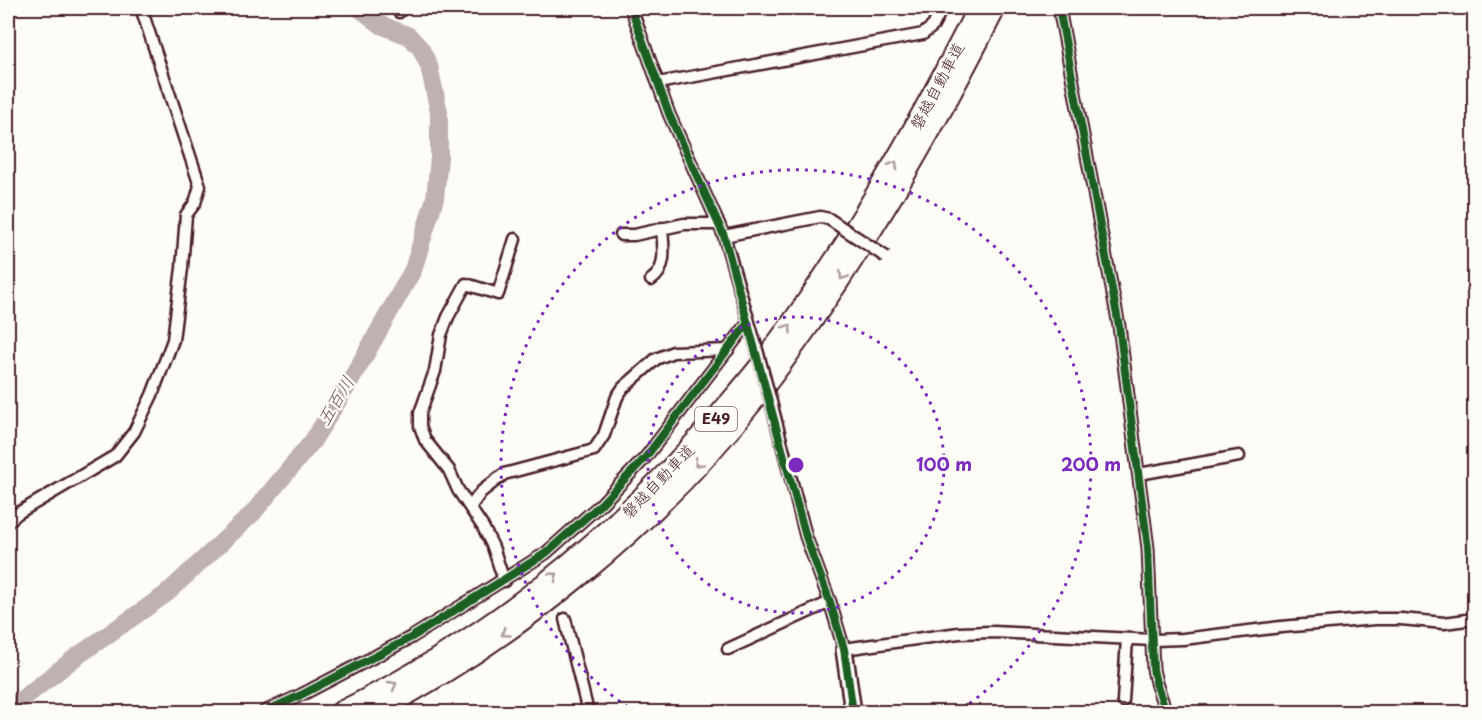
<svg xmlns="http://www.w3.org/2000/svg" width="1482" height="720" font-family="'Playpen Sans','Klee One',sans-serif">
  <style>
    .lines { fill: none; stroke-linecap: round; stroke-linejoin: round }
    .river { stroke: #c0b1b1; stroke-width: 18 }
    .street-casing { stroke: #4a1f2b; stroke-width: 15 }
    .secondary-casing { stroke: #4a1f2b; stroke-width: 20 }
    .highway-casing { stroke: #4a1f2b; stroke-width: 24 }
    .street { stroke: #fdfcf7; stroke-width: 10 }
    .secondary { stroke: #fdfcf7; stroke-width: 15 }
    .highway { stroke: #fdfcf7; stroke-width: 20 }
    .street-bridge-casing { stroke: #4a1f2b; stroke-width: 15; stroke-linecap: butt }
    .street-bridge { stroke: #fdfcf7; stroke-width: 10 }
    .cycleway-casing { stroke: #fdfcf7; stroke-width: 11 }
    .cycleway { stroke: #1b5e20; stroke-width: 8 }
    .oneway { stroke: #ac999b }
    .ring { fill: none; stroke: #7b2cbf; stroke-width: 3; stroke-dasharray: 3 6 }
    .labels { text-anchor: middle; stroke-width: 5; stroke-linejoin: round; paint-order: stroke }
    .shield { fill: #fdfcf7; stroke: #806168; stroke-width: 1.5 }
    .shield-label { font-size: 15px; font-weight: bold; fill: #4a1f2b }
    .street-label { font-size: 16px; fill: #4a1f2b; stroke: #fdfcf7 }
    .water-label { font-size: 18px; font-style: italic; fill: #73525a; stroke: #fdfcf7 }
    .centre { fill: #7b2cbf; stroke: #fdfcf7; stroke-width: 3 }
    .ring-label { font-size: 18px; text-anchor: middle; font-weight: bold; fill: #7b2cbf; stroke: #fdfcf7; stroke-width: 5; stroke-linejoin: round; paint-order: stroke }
  </style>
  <rect width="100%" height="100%" fill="#fdfcf7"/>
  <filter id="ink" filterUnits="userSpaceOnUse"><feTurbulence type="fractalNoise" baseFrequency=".0167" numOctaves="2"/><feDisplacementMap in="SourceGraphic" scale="12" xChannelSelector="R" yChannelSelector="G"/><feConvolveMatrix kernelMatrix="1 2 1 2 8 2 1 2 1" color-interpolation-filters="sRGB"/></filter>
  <g filter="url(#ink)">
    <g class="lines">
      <!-- river -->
      <path class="river" d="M 8,710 L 76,657 L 166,594 L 252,514 L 312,442 L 351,380 L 413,270 L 435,198 L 439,158 L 439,112 L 429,66 L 421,49 L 409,36 L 381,25 L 359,8"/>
      <!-- street casing -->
      <g class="street-casing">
        <g id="street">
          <path d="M 396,8 L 399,12"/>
          <path d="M 631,8 L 669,114 L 724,236 L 756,346"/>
          <path d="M 1059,8 L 1119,326 L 1148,548 L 1153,669 L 1156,683 L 1166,712"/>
          <path d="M 658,83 L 923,34 L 933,26 L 942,8"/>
          <path d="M 621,235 L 634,235 L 684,224 L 719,224"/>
          <path d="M 724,236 L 820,217 L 829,219"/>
          <path d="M 651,280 C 668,269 663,245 662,228"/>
          <path d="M 771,402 L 806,537 L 830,602 L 844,649 L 959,633 L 993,632 L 1153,640 L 1183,639 L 1281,627 L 1375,619 L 1401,619 L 1444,623 L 1474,619"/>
          <path d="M 1139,474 L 1239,456"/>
          <path d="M 471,506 L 481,492 L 504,474 L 594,450 L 604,435 L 617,397 L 623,388 L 656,359 L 673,352 L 728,350"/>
          <path d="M 8,522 L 18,513 L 115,456 L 134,432 L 152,395 L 173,340 L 182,268 L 186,215 L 195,203 L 200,186 L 141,8"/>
          <path d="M 504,581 L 493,547 L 483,527 L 458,490 L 449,470 L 425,440 L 420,426 L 420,413 L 435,371 L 441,335 L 448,317 L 466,284 L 498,294 L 515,239"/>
          <path d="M 565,619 L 588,712"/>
          <path d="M 728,649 L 830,602"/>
          <path d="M 1123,701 L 1127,639"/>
          <path d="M 264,712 L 301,695 L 412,637 L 546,553 L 601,504 L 645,458 L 748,323"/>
        </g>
      </g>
      <!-- secondary casing -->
      <g class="secondary-casing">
        <path id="secondary" d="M 844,649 L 853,712"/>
      </g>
      <!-- highway casing -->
      <g class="highway-casing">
        <g id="highway">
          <path d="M 341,712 C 491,638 612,540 721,413 C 737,394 755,374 770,353 C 851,245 917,128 978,8"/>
          <path d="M 374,712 C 515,639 659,522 757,396 C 850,275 927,143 995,8"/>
        </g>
      </g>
      <!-- street -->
      <use href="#street" class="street"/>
      <!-- secondary -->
      <use href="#secondary" class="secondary"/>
      <!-- highway -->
      <use href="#highway" class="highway"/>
      <!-- street-bridge casing -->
      <g class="street-bridge-casing">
        <g id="street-bridge">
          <path d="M 829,219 L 886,257"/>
          <path d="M 756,346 L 771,402"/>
        </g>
      </g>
      <!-- street-bridge -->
      <use href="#street-bridge" class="street-bridge"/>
      <!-- cycleway casing -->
      <g class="cycleway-casing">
        <g id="cycleway">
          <path d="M 631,8 L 669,114 L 724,236 L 806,537 L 830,602 L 844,649 L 853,712"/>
          <path d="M 1059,8 L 1119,326 L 1148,548 L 1153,669 L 1156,683 L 1166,712"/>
          <path d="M 264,712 L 301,695 L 412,637 L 546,553 L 601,504 L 645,458 L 748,323"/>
        </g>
      </g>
      <!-- cycleway -->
      <use href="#cycleway" class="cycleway"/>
    </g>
    <!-- one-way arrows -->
    <defs><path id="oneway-chevron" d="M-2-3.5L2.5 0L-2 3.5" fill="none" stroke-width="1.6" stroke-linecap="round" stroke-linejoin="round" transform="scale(1.5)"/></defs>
    <g class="oneway">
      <use href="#oneway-chevron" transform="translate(894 165) rotate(-60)"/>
      <use href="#oneway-chevron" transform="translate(843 276) rotate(123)"/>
      <use href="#oneway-chevron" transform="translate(788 328) rotate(-54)"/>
      <use href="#oneway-chevron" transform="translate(698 463) rotate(133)"/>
      <use href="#oneway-chevron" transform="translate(554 576) rotate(-39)"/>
      <use href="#oneway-chevron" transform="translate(505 633) rotate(144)"/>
      <use href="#oneway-chevron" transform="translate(393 685) rotate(-30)"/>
    </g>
  </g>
  <!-- distance rings -->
  <g class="ring">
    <circle cx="796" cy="465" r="148"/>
    <path d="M635 712A295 295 0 1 1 957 712"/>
  </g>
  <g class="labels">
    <!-- shield labels -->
    <rect class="shield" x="695" y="407" width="42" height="24" rx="4.5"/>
    <g class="shield-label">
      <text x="716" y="424">E49</text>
    </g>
    <!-- street labels -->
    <g class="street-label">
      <text transform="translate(937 86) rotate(-62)" y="6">磐越自動車道</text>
      <text transform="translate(658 481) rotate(-46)" y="6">磐越自動車道</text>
    </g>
    <!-- water labels -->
    <g class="water-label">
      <text transform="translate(336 401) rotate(-59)" y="6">五百川</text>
    </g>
  </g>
  <circle cx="796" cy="465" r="9" class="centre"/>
  <g class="ring-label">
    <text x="944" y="471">100 m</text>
    <text x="1091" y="471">200 m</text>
  </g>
  <!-- margin -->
  <rect width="1482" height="720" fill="none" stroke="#fdfcf7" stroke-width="30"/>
  <rect x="15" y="15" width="1452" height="690" fill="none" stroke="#4a1f2b" stroke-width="2" filter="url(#ink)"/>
</svg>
